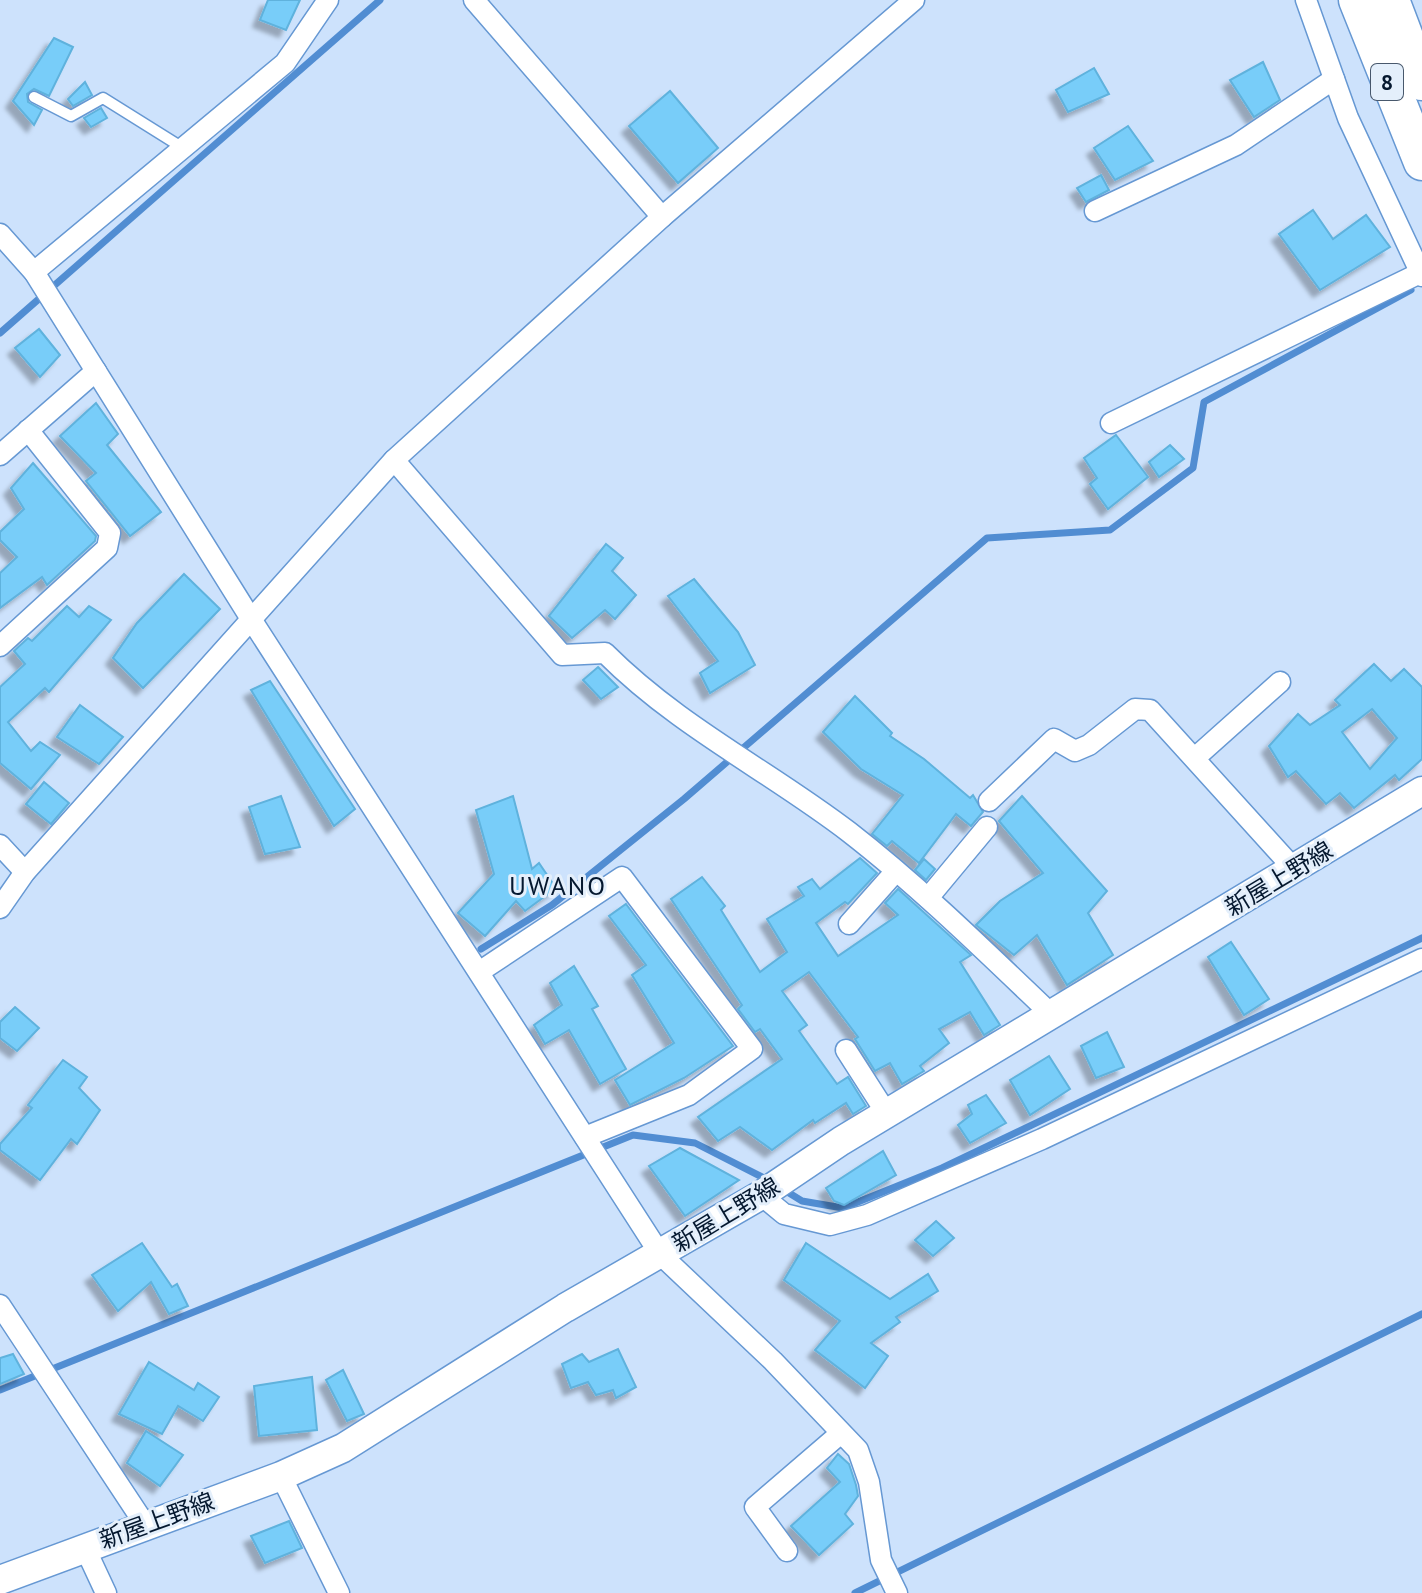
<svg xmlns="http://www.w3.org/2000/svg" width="1422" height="1593" font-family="'PT Sans','Noto Sans JP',sans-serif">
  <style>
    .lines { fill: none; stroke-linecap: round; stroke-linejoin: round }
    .stream { stroke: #518dd2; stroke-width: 7 }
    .building { fill: #78cdf9; stroke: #5eb2dd; stroke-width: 2; fill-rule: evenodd; filter: url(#shadow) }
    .lane-casing { stroke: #6698d3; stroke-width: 13 }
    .street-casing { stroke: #6698d3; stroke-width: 23 }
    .secondary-casing { stroke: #6698d3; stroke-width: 31 }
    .highway-casing { stroke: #6698d3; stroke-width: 39 }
    .lane { stroke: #fff; stroke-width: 10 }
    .street { stroke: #fff; stroke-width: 20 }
    .secondary { stroke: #fff; stroke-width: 28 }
    .highway { stroke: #fff; stroke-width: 36 }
    .labels { text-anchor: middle; stroke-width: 6; stroke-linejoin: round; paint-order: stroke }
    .shield { fill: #e4effb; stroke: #48586c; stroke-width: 2 }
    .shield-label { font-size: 22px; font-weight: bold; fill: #05182f }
    .street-label { font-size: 24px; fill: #05182f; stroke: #e4effb }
    .neighbourhood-label { font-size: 26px; letter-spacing: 2px; fill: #05182f; stroke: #e4effb }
  </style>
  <defs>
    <filter id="shadow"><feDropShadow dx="-7" dy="7" stdDeviation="2" flood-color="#0004"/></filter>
  </defs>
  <rect width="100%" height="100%" fill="#cde2fc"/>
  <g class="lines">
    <!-- stream -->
    <g class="stream">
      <path d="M 0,333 L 380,0"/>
      <path d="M 481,949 L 552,905 L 684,799 L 987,538 L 1110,530 L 1193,468 L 1204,402 L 1411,290"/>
      <path d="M 781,1188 L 802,1201 L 843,1208 L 942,1168 L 1422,938"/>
      <path d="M 0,1390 L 633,1135 L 695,1143 L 770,1181"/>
      <path d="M 855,1593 L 1422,1314"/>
    </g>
  </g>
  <!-- building -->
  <g class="building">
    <path d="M 268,0 L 300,0 L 286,30 L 260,20 Z"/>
    <path d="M 54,38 L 73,47 L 49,96 L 34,89 L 27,94 L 28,102 L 42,110 L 34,125 L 13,101 Z"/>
    <path d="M 1263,62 L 1280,100 L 1254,117 L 1230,80 Z"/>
    <path d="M 1094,68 L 1109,94 L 1068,112 L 1056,90 Z"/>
    <path d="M 85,82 L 92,95 L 73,106 L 68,99 Z"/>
    <path d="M 670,91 L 718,148 L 678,183 L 629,126 Z"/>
    <path d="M 101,108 L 107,118 L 91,127 L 84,118 Z"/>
    <path d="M 1128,126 L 1153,161 L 1115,180 L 1094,148 Z"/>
    <path d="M 1101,175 L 1109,190 L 1086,202 L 1077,188 Z"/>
    <path d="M 1313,210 L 1333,239 L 1366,215 L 1390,247 L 1320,290 L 1279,234 Z"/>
    <path d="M 39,329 L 60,355 L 40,377 L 15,348 Z"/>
    <path d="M 96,403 L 118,434 L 107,445 L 161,512 L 130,536 L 86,481 L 96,473 L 60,436 Z"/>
    <path d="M 1116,435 L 1148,477 L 1108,509 L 1090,484 L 1097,478 L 1084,458 Z"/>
    <path d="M 1170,445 L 1184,459 L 1159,477 L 1149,462 Z"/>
    <path d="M 33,463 L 96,536 L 95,541 L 47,585 L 42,577 L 0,608 L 0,573 L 17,557 L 0,540 L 0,532 L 24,509 L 11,488 Z"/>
    <path d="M 606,544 L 623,558 L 612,571 L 636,595 L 615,619 L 605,610 L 572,638 L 549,616 Z"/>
    <path d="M 184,574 L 220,609 L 143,688 L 113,658 L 137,623 Z"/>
    <path d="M 694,579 L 738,632 L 755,665 L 710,693 L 700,673 L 718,661 L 668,596 Z"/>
    <path d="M 67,606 L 79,617 L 89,606 L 111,620 L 49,692 L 45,688 L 8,722 L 31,751 L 40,742 L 60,755 L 31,789 L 0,763 L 0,687 L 25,664 L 14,651 L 28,638 L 32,641 Z"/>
    <path d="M 1374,664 L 1391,681 L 1404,669 L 1422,687 L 1422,759 L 1399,780 L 1395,775 L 1354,808 L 1340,793 L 1326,804 L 1296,771 L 1288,777 L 1269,746 L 1298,714 L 1310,725 L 1340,705 L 1335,700 ZM 1372,709 L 1397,738 L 1370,769 L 1342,732 Z"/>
    <path d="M 598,667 L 618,687 L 601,699 L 583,680 Z"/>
    <path d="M 270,681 L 355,809 L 334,826 L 251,690 Z"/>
    <path d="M 855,696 L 892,733 L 890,736 L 924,759 L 970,798 L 973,795 L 983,812 L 971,826 L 956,814 L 919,863 L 892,841 L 887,846 L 872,834 L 903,795 L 861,769 L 823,732 Z"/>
    <path d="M 80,705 L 123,737 L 99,764 L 57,737 Z"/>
    <path d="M 44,782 L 69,803 L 51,824 L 26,804 Z"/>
    <path d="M 281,796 L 300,847 L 265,854 L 249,807 Z"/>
    <path d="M 513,796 L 532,869 L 539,863 L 556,888 L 525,911 L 516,901 L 485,936 L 458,913 L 494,874 L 476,810 Z"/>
    <path d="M 1022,796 L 1107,891 L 1088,913 L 1113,955 L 1067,985 L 1037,935 L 1014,955 L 976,925 L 1000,901 L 1043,873 L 999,821 Z"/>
    <path d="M 860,858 L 877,873 L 848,904 L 845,902 L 816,923 L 838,956 L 898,915 L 885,903 L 898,889 L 971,955 L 960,962 L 1000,1025 L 984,1035 L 970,1012 L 939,1029 L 949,1043 L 920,1066 L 924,1071 L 902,1084 L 890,1063 L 875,1071 L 855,1039 L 858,1037 L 809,972 L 782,991 L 807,1025 L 799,1031 L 837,1084 L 848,1077 L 866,1106 L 853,1114 L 846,1103 L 815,1123 L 813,1120 L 772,1150 L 740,1127 L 718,1141 L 698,1117 L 782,1059 L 760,1029 L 755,1032 L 738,1009 L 742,1005 L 671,899 L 702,877 L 725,906 L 721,910 L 760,972 L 787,952 L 767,919 L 804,896 L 798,887 L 812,879 L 820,889 Z"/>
    <path d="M 924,859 L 935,869 L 926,880 L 915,870 Z"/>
    <path d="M 626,904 L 733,1046 L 684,1078 L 630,1105 L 615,1080 L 674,1043 L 632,975 L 646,965 L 609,916 Z"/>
    <path d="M 1231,942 L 1269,999 L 1244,1015 L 1208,957 Z"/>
    <path d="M 574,966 L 598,1006 L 592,1009 L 626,1069 L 600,1084 L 569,1030 L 545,1044 L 534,1025 L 562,1005 L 550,983 Z"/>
    <path d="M 15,1007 L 39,1028 L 17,1051 L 0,1038 L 0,1022 Z"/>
    <path d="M 1107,1032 L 1124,1067 L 1096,1078 L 1081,1046 Z"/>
    <path d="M 1049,1056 L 1070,1089 L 1030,1115 L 1010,1080 Z"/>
    <path d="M 63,1060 L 87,1077 L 79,1088 L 100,1110 L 77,1144 L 71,1139 L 40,1180 L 0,1150 L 0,1144 L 32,1108 L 28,1105 Z"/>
    <path d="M 986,1095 L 1006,1123 L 970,1143 L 958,1125 L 972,1114 L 968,1105 Z"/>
    <path d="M 680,1148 L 739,1180 L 685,1216 L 649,1166 Z"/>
    <path d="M 883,1151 L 896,1175 L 844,1205 L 834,1201 L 826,1188 Z"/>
    <path d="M 936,1221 L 954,1238 L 933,1256 L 915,1240 Z"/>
    <path d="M 142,1243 L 172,1287 L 177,1284 L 188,1306 L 169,1314 L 151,1282 L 118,1311 L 92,1275 Z"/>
    <path d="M 806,1243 L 890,1299 L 928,1274 L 938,1291 L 896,1317 L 900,1322 L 871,1343 L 888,1356 L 865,1388 L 815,1350 L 840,1321 L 784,1280 Z"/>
    <path d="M 618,1349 L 636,1387 L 616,1398 L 613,1390 L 596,1395 L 588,1382 L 571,1388 L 562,1364 L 582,1354 L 589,1362 Z"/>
    <path d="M 13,1354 L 24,1374 L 0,1384 L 0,1358 Z"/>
    <path d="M 149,1362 L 194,1390 L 198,1383 L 219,1397 L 203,1421 L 178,1406 L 162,1434 L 119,1414 Z"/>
    <path d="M 343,1370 L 364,1414 L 347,1421 L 326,1380 Z"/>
    <path d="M 312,1377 L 317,1430 L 259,1436 L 254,1386 Z"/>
    <path d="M 146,1431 L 183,1455 L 160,1486 L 127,1463 Z"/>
    <path d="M 838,1454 L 849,1464 L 856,1485 L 858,1496 L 845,1514 L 853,1524 L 819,1555 L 791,1526 L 840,1482 L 827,1468 Z"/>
    <path d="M 289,1521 L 302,1548 L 265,1563 L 251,1536 Z"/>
  </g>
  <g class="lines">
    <!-- lane casing -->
    <g class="lane-casing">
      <path id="lane" d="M 34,97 L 71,116 L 103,98 L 183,148"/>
    </g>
    <!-- street casing -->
    <g class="street-casing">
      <g id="street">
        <path d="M 474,0 L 662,217"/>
        <path d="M 1306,0 L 1348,118 L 1422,276"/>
        <path d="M 1095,211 L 1236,145 L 1334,79"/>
        <path d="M 0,234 L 34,272 L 251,619 L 660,1254 L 773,1361 L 858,1450 L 869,1482 L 881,1560 L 897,1593"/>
        <path d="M 34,272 L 285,63 L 328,0"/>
        <path d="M 1111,423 L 1420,273"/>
        <path d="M 0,455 L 96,371"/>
        <path d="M 394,460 L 562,655 L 605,653 C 679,727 768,770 849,832 C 921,888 986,952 1052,1015"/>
        <path d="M 0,646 L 107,548 L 110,533 L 28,430"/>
        <path d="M 1196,757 L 1280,682"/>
        <path d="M 989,801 L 1054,739 L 1075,751 L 1089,745 L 1135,709 L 1150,710 L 1295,870"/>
        <path d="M 0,845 L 25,872"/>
        <path d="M 928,898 L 987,827"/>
        <path d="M 0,908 L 25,872 L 394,460 L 662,217 L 914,0"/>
        <path d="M 849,924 L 896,871"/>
        <path d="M 479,972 L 622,877 L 752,1049 L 689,1095 L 585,1137"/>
        <path d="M 846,1050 L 887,1114"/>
        <path d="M 761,1195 L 784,1214 L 830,1225 L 867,1215 L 1042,1139 L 1422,959"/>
        <path d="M 0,1305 L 146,1526"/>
        <path d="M 281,1476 L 339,1593"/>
        <path d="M 85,1548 L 106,1593"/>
        <path d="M 787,1551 L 755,1507 L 841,1433"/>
      </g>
    </g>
    <!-- secondary casing -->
    <g class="secondary-casing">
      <path id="secondary" d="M 0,1580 L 281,1476 L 343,1448 L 565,1308 L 761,1195 L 841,1141 L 1422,791"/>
    </g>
    <!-- highway casing -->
    <g class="highway-casing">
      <g id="highway">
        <path d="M 1357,0 L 1422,162"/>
        <path d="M 1391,0 L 1422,82"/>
      </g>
    </g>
    <!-- lane -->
    <use href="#lane" class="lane"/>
    <!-- street -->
    <use href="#street" class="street"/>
    <!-- secondary -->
    <use href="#secondary" class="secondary"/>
    <!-- highway -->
    <use href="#highway" class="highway"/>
  </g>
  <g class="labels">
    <!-- shield labels -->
    <rect class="shield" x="1371" y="64" width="32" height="36" rx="6"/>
    <g class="shield-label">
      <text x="1387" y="90">8</text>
    </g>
    <!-- street labels -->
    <g class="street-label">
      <text transform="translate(1279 879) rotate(-31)" y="8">新屋上野線</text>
      <text transform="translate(726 1215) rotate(-31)" y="8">新屋上野線</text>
      <text transform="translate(157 1521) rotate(-20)" y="8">新屋上野線</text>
    </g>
    <!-- neighbourhood labels -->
    <g class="neighbourhood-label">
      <text x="558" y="895">UWANO</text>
    </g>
  </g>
</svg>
